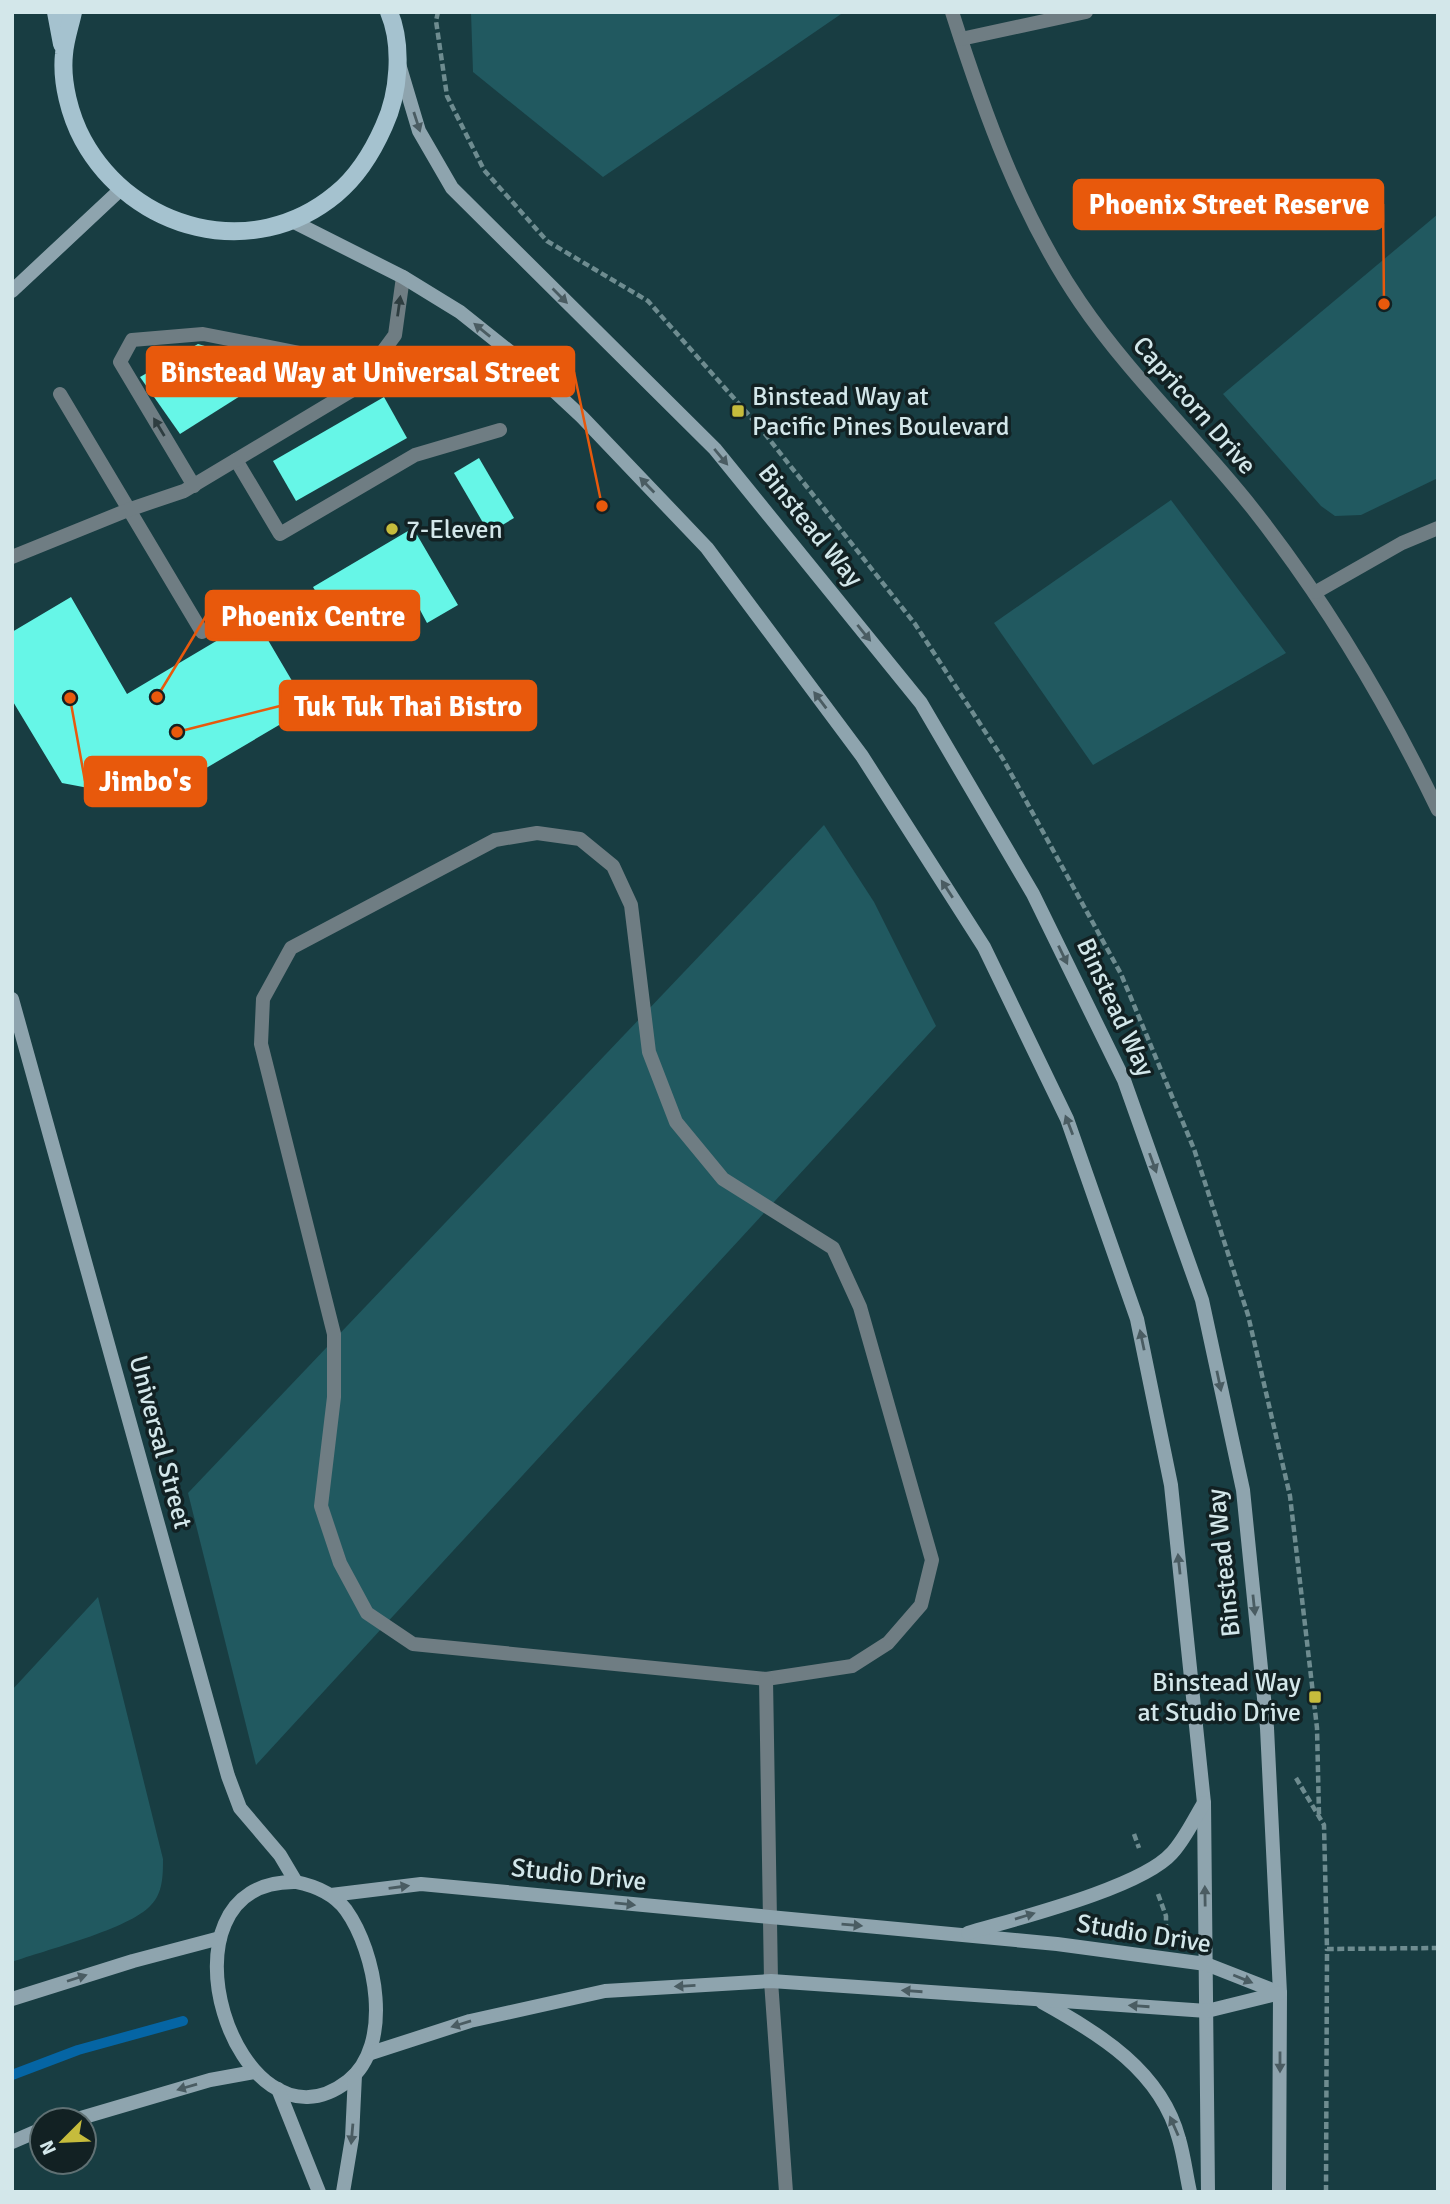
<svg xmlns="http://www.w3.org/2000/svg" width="1450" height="2204" font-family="Signika,sans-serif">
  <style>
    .green { fill: #215960 }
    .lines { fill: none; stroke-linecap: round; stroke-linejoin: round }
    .stream { stroke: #0565a4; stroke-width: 10 }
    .building { fill: #66f6e7 }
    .path { stroke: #6e8c90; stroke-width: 4.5; stroke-dasharray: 7 3.5; stroke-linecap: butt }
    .lane { stroke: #6f7d83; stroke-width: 14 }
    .street { stroke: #6f7d83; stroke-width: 14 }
    .secondary { stroke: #8ea4ae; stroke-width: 14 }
    .primary { stroke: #a5c2cf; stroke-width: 18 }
    .oneway { fill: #4a5c62 }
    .oneway2 { fill: #2e3d40 }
    .poi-dot { fill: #c6bc3c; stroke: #122123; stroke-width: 2.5 }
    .labels { text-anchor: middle; stroke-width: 7; stroke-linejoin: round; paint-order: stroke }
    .poi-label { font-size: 26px; fill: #d3e7ea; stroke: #122123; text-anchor: start }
    .street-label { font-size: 26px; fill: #d3e7ea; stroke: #122123 }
    .leader { fill: none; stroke: #e8590c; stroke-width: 2.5 }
    .callout-dot { fill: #e8590c; stroke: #122123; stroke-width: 2.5 }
    .callout { fill: #e8590c; stroke: #e8590c; stroke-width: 2.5 }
    .callout-label { font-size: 28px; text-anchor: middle; font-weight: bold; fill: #fff }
  </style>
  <rect width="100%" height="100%" fill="#183d42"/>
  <!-- green -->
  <g class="green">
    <path d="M 471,12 L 844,12 L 603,177 L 473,72 Z"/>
    <path d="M 1438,214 L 1438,478 L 1361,515 L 1335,516 L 1321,506 L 1223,394 Z"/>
    <path d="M 1171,500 L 1286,653 L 1093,765 L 994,623 Z"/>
    <path d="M 824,825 L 874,902 L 936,1026 L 256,1765 L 188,1493 Z"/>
    <path d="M 98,1597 L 163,1859 C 163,1875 163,1893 151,1905 C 130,1929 45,1950 12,1962 L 12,1690 Z"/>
  </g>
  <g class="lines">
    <!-- stream -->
    <path class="stream" d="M 12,2075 L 78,2050 L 183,2021"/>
  </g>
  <!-- building -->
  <g class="building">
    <path d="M 198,344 L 283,369 L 180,434 L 140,377 Z"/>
    <path d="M 384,397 L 407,438 L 296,501 L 273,461 Z"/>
    <path d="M 479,458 L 514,518 L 489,533 L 454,473 Z"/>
    <path d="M 413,528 L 458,605 L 427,623 L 419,608 L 369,638 L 364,629 L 345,641 L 313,587 Z"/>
    <path d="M 71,597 L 127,694 L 255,618 L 308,708 L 152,800 L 62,783 L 12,700 L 12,632 Z"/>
  </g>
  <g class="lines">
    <!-- path -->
    <g class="path">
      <path d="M 438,12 L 436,21 L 447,96 L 484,170 L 547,241 L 648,301 L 762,430 L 915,624 L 1003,759 L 1121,974 L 1194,1149 L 1248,1315 L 1290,1496 L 1317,1728 L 1319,1815"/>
      <path d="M 1296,1778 L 1324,1825 L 1327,1949 L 1438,1948"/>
      <path d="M 1134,1834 L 1139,1848"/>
      <path d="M 1158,1894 L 1166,1916 L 1166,1933"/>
      <path d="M 1326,2192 L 1327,1949"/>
    </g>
    <!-- lane -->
    <g class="lane">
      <path d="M 60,394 L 202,632"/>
      <path d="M 236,460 L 280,534 L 415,455 L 500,430"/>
      <path d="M 194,486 L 120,362 L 132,340 L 203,334 L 300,353 L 356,388"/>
      <path d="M 12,557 L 128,510 L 184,491 L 356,388 L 395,335 L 403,277"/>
      <path d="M 537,833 L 580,839 L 613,866 L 631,905 L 649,1052 L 676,1122 L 723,1179 L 833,1248 L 860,1307 L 932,1560 L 921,1605 L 888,1643 L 852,1666 L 766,1679 L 413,1644 L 367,1613 L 340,1563 L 321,1506 L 334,1397 L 334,1334 L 261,1044 L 263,999 L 291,948 L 495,840 Z"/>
      <path d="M 766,1679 L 771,1981 L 786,2192"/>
    </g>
    <!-- street -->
    <g class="street">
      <path d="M 952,12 C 984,112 1020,214 1080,302 C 1131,377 1197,438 1253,509 C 1327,603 1386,702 1438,810"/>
      <path d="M 961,39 L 1086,12"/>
      <path d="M 1316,592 L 1402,543 L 1438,528"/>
    </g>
    <!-- secondary -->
    <g class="secondary">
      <path d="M 399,64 L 419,131 L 452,188 L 715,449 L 921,703 L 1033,894 L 1124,1080 L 1202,1300 L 1243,1490 L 1267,1728 L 1280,1993 L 1279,2192"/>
      <path d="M 292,221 L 403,277 L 460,312 L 524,363 L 582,417 L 707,548 L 862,756 L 984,947 L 1067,1119 L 1137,1319 L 1171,1485 L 1204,1803 L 1208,2192"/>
      <path d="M 12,291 L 120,190"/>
      <path d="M 12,999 L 228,1776 L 240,1808 L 280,1855 L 296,1882"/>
      <path d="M 296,1882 C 316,1886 334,1894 346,1910 C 376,1952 394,2045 348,2081 C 237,2167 145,1879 296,1882 Z"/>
      <path d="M 331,1895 L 421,1884 L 1057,1944 L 1206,1964 L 1280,1993"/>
      <path d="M 968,1933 C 1015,1919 1141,1888 1172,1853 C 1185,1839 1194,1819 1204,1803"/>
      <path d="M 12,1999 L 133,1961 L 220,1938"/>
      <path d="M 1042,2002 C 1100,2034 1161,2071 1179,2139 C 1184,2156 1186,2174 1190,2192"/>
      <path d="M 371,2053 L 470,2021 L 605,1991 L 771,1981 L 1207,2011 L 1280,1993"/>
      <path d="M 278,2089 L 319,2192"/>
      <path d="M 74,2120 L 210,2080 L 254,2072"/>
      <path d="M 12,2142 L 42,2129"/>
      <path d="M 343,2192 L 352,2138 L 355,2075"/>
    </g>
    <!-- primary -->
    <g class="primary">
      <path d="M 56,12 L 62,44"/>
      <path d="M 73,12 C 70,26 65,40 64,54 C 61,82 70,116 83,140 C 133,231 253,263 336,194 C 358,176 373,151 384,126 C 399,94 403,45 389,12"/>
    </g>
  </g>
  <!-- one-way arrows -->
  <defs><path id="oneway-solid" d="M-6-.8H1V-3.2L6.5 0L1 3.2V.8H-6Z" transform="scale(1.75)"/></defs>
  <g class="oneway">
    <use href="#oneway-solid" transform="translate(417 122) rotate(72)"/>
    <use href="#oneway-solid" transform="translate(560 296) rotate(45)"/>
    <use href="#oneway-solid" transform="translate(482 330) rotate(-141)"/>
    <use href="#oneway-solid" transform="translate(721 457) rotate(50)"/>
    <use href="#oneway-solid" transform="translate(647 485) rotate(-134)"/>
    <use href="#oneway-solid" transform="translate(864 633) rotate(51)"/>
    <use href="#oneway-solid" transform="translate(820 700) rotate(-127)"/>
    <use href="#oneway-solid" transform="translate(947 889) rotate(-123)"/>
    <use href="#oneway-solid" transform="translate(1063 955) rotate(64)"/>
    <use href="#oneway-solid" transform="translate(1069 1125) rotate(-111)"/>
    <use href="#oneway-solid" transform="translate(1153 1163) rotate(70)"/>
    <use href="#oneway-solid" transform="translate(1142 1340) rotate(-102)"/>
    <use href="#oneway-solid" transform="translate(1219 1381) rotate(78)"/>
    <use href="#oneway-solid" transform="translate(1179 1564) rotate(-96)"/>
    <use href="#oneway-solid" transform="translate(1254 1605) rotate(84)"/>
    <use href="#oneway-solid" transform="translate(399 1887) rotate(-8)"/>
    <use href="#oneway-solid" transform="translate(1205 1896) rotate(-91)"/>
    <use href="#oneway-solid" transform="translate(625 1904) rotate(6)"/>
    <use href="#oneway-solid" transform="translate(1025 1916) rotate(-17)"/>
    <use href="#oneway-solid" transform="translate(852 1925) rotate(5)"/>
    <use href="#oneway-solid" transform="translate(77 1978) rotate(-18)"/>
    <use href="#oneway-solid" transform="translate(1243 1979) rotate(22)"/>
    <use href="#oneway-solid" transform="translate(685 1986) rotate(177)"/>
    <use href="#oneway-solid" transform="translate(912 1991) rotate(-176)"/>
    <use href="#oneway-solid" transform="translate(1139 2006) rotate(-176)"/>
    <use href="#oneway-solid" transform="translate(461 2024) rotate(163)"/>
    <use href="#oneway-solid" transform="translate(1280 2062) rotate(90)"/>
    <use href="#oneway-solid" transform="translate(187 2087) rotate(164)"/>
    <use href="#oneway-solid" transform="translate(1174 2126) rotate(-114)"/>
    <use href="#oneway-solid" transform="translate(352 2134) rotate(95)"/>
  </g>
  <g class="oneway2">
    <use href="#oneway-solid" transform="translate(399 306) rotate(-82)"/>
    <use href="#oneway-solid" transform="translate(159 427) rotate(-121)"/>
  </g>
  <!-- markers -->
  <g class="poi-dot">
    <rect x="731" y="404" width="14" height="14" rx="3.5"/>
    <circle cx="392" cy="529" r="7"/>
    <rect x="1308" y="1690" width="14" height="14" rx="3.5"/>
  </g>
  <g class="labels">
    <!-- poi labels -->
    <g class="poi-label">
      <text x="752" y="405">Binstead Way at<tspan x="752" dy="30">Pacific Pines Boulevard</tspan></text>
      <text x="406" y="538">7-Eleven</text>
      <text x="1301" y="1691" text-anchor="end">Binstead Way<tspan x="1301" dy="30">at Studio Drive</tspan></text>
    </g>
    <!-- street labels -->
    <g class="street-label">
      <text transform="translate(1195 405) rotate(49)" y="9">Capricorn Drive</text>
      <text transform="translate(811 525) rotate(51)" y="9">Binstead Way</text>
      <text transform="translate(1116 1007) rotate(65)" y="9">Binstead Way</text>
      <text transform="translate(161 1442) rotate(75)" y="9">Universal Street</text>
      <text transform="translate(1223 1563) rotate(-96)" y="9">Binstead Way</text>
      <text transform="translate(579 1874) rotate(6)" y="9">Studio Drive</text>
      <text transform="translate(1144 1933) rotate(9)" y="9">Studio Drive</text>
    </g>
  </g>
  <!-- callouts -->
  <path class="leader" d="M1384 304L1383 204M602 506L574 372M157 697L206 616M177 732L280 706M70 698L85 781"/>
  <g class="callout-dot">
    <circle cx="1384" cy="304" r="7"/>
    <circle cx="602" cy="506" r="7"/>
    <circle cx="157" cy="697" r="7"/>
    <circle cx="177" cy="732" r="7"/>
    <circle cx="70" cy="698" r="7"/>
  </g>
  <g class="callout">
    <rect x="1074" y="180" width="309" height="49" rx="7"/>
    <rect x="147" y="347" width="427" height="49" rx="7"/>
    <rect x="206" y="591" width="213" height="49" rx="7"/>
    <rect x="280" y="681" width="256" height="49" rx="7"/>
    <rect x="85" y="757" width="121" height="49" rx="7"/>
  </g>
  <g class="callout-label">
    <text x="1229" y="214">Phoenix Street Reserve</text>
    <text x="360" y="382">Binstead Way at Universal Street</text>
    <text x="313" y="626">Phoenix Centre</text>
    <text x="408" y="716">Tuk Tuk Thai Bistro</text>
    <text x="145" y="791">Jimbo's</text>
  </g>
  <!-- border -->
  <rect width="1450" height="2204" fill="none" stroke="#d3e7ea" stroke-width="28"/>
  <!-- north arrow -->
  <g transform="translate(63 2141) rotate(246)"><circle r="33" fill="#122123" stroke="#5f7073" stroke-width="2"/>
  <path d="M0-5L12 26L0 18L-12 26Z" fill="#c6bc3c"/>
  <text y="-10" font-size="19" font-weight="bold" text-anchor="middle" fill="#d3e7ea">N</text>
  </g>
</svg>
